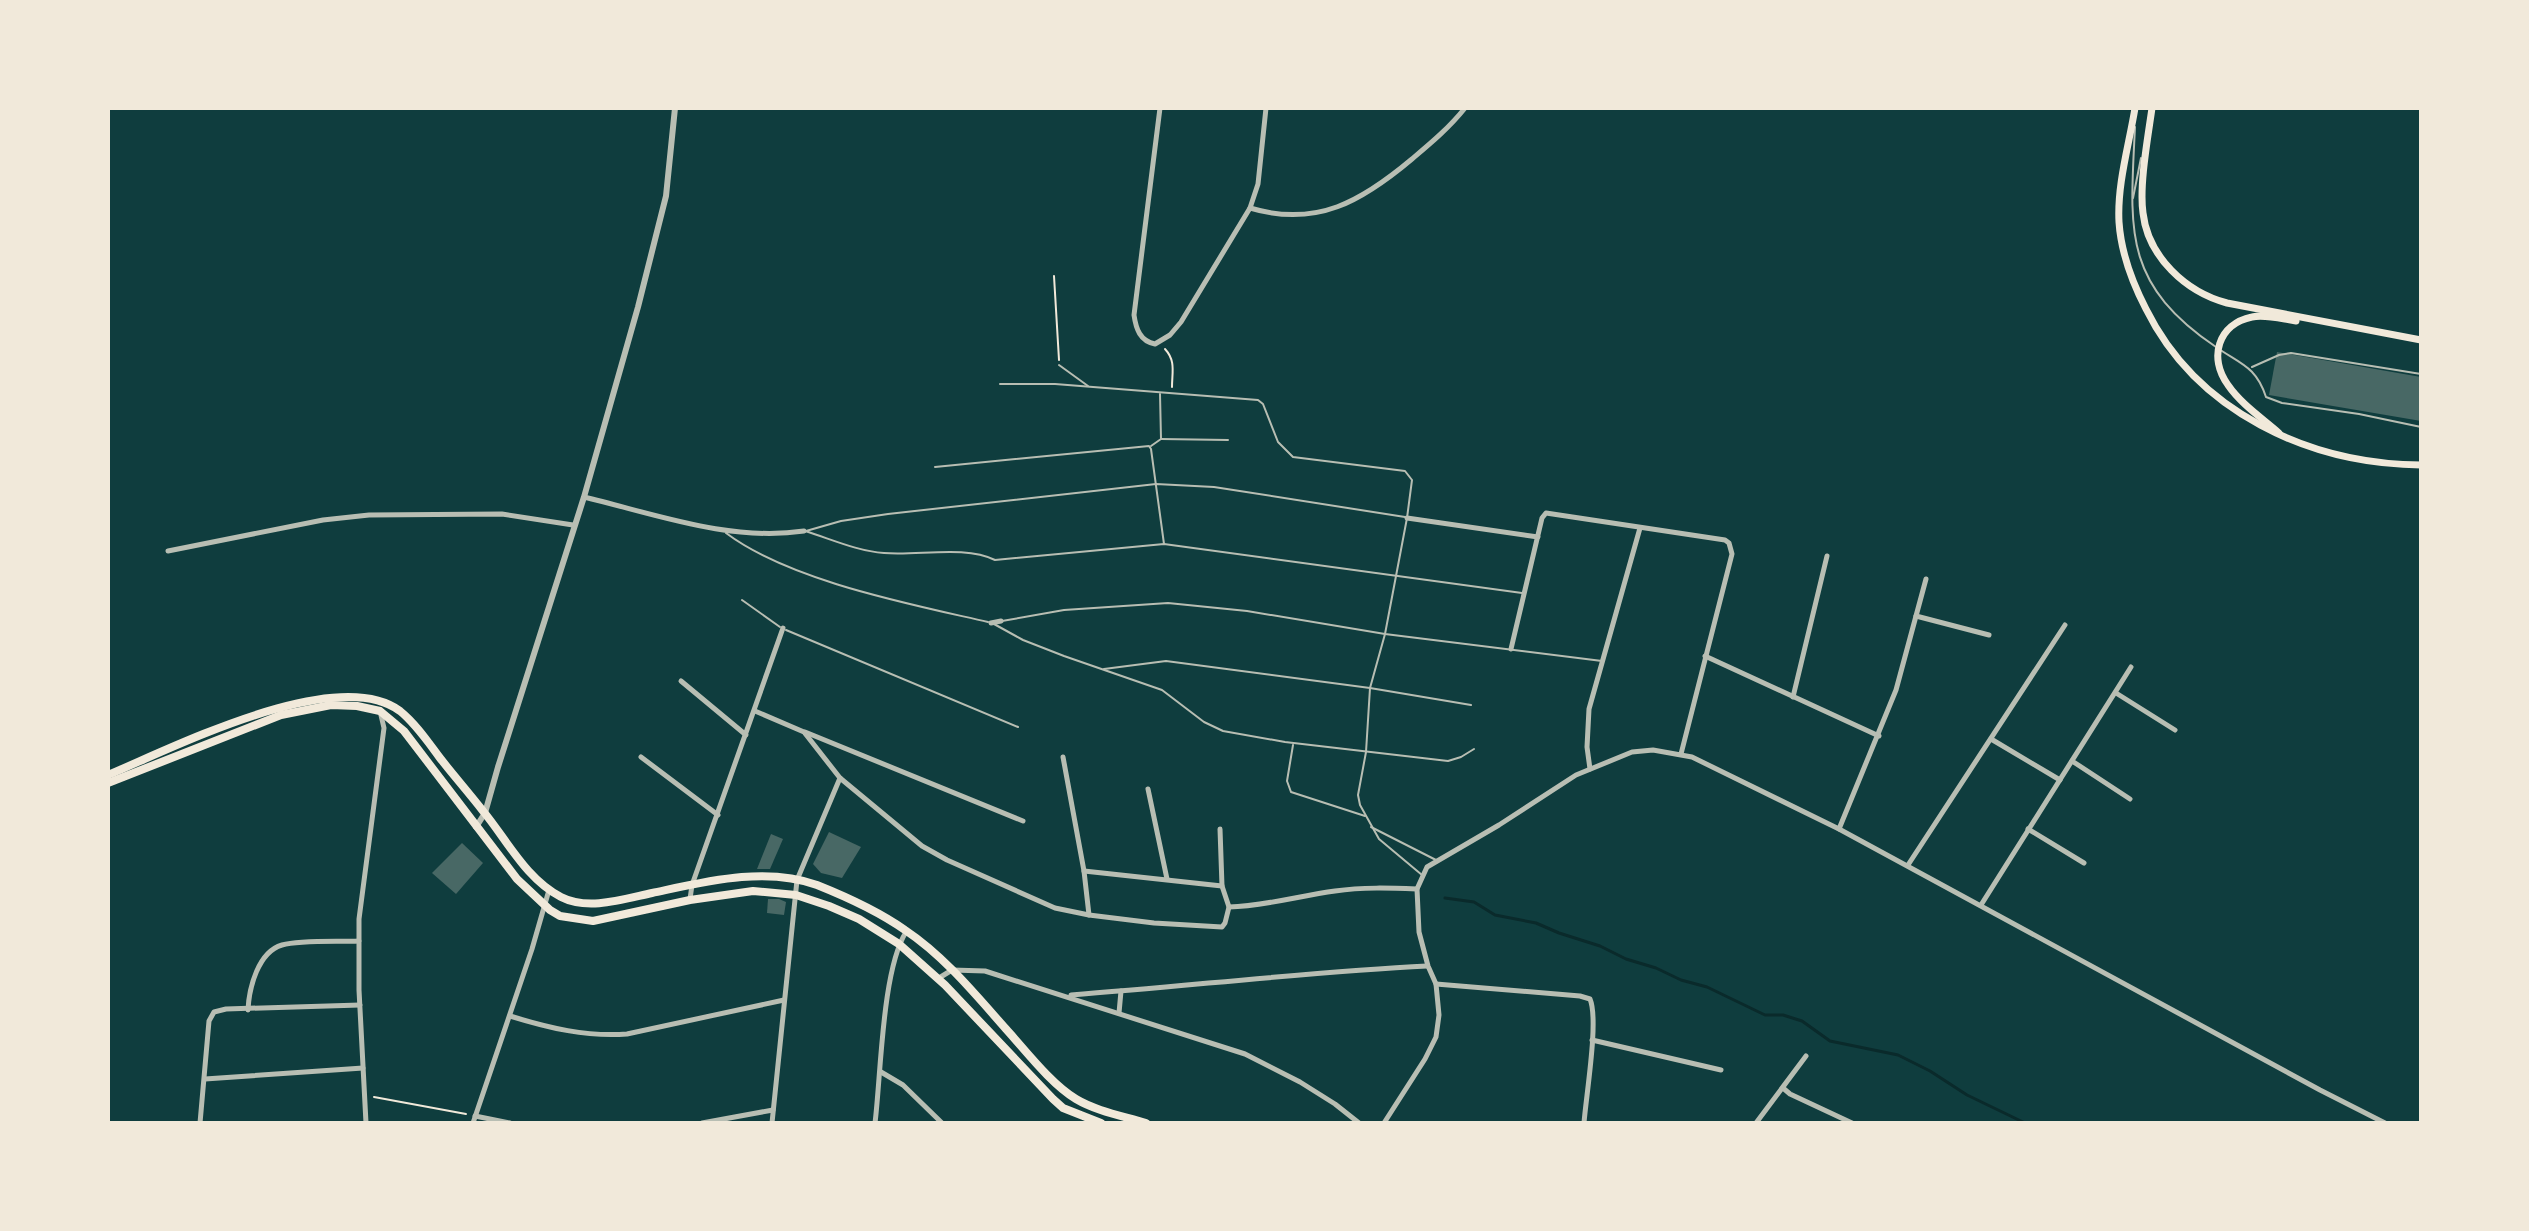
<svg xmlns="http://www.w3.org/2000/svg" width="2529" height="1231" font-family="'PT Sans Narrow',sans-serif">
  <style>
    .lines { fill: none; stroke-linecap: round; stroke-linejoin: round }
    .stream { stroke: #0a2a2b; stroke-width: 3 }
    .building { fill: #486865 }
    .path { stroke: #f1e9da; stroke-width: 2 }
    .service { stroke: #b8beb3; stroke-width: 2 }
    .minor { stroke: #b8beb3; stroke-width: 5 }
    .tertiary { stroke: #b8beb3; stroke-width: 6 }
    .secondary { stroke: #f1e9da; stroke-width: 7 }
    .primary { stroke: #f1e9da; stroke-width: 8 }
  </style>
  <rect width="100%" height="100%" fill="#0f3d3e"/>
  <g class="lines">
    <!-- stream -->
    <path class="stream" d="M 1445,898 L 1474,902 L 1495,915 L 1536,923 L 1559,933 L 1600,946 L 1626,959 L 1656,968 L 1681,980 L 1707,987 L 1765,1015 L 1783,1015 L 1802,1021 L 1830,1041 L 1898,1055 L 1930,1071 L 1967,1095 L 2025,1123"/>
  </g>
  <!-- building -->
  <g class="building">
    <path d="M 2277,352 L 2421,377 L 2421,421 L 2269,395 Z"/>
    <path d="M 829,832 L 861,847 L 842,878 L 821,873 L 813,864 Z"/>
    <path d="M 771,834 L 783,839 L 770,869 L 757,869 Z"/>
    <path d="M 462,843 L 483,863 L 456,894 L 432,873 Z"/>
    <path d="M 768,899 L 779,899 L 786,902 L 784,915 L 767,913 Z"/>
  </g>
  <g class="lines">
    <!-- path -->
    <g class="path">
      <path d="M 1054,276 L 1059,360"/>
      <path d="M 1165,349 C 1176,361 1172,372 1172,387"/>
      <path d="M 374,1097 L 466,1114"/>
    </g>
    <!-- service -->
    <g class="service">
      <path d="M 2135,127 C 2130,230 2122,283 2216,347 C 2240,364 2256,366 2266,397 L 2282,403 L 2359,414 L 2421,427"/>
      <path d="M 2133,198 L 2141,158"/>
      <path d="M 1059,365 L 1088,386"/>
      <path d="M 2252,367 L 2279,355 L 2291,353 L 2421,374"/>
      <path d="M 1000,384 L 1055,384 L 1258,400 L 1263,404 L 1278,442 L 1293,457 L 1405,471 L 1412,480 L 1407,518 L 1385,634 L 1370,688 L 1366,752 L 1358,795 L 1360,805 L 1379,839 L 1422,875"/>
      <path d="M 1161,439 L 1228,440"/>
      <path d="M 1151,446 L 1161,439 L 1160,394"/>
      <path d="M 935,467 L 1149,446 L 1151,449 L 1164,544"/>
      <path d="M 805,531 C 831,539 857,551 884,553 C 918,556 965,545 995,560 L 1164,544 L 1522,593"/>
      <path d="M 806,531 L 841,521 L 888,514 L 1156,484 L 1214,487 L 1405,517"/>
      <path d="M 726,533 C 790,581 910,604 988,622"/>
      <path d="M 742,600 L 780,627"/>
      <path d="M 1002,621 L 1064,610 L 1168,603 L 1247,611 L 1385,634 L 1602,661"/>
      <path d="M 994,624 L 1023,640 L 1064,656 L 1162,690 L 1204,722 L 1223,731 L 1285,742 L 1448,761 L 1461,757 L 1474,749"/>
      <path d="M 786,630 L 1018,727"/>
      <path d="M 1104,669 L 1166,661 L 1370,688 L 1471,705"/>
      <path d="M 1293,745 L 1287,781 L 1291,792 L 1365,816"/>
      <path d="M 1371,827 L 1436,860"/>
    </g>
    <!-- minor -->
    <g class="minor">
      <path d="M 1160,108 L 1134,315 C 1136,329 1140,341 1155,344 L 1170,335 L 1181,322 L 1250,208 L 1258,184 L 1266,108"/>
      <path d="M 1250,208 C 1317,228 1362,201 1412,159 C 1431,143 1449,128 1465,108"/>
      <path d="M 584,497 C 655,514 730,542 804,531"/>
      <path d="M 1407,518 L 1538,537"/>
      <path d="M 168,551 L 323,520 L 369,515 L 502,514 L 573,525"/>
      <path d="M 1916,616 L 1989,635"/>
      <path d="M 991,623 L 1001,621"/>
      <path d="M 1511,649 L 1542,518 L 1546,513 L 1725,540 L 1729,543 L 1732,554 L 1681,754"/>
      <path d="M 1705,656 L 1879,736"/>
      <path d="M 681,681 L 746,735"/>
      <path d="M 2116,693 L 2175,730"/>
      <path d="M 1793,697 L 1827,556"/>
      <path d="M 755,711 L 804,732 L 840,778 L 922,846 L 947,860 L 1055,908 L 1089,915 L 1154,923 L 1222,927 L 1225,923 L 1229,907 L 1222,886 L 1220,829"/>
      <path d="M 805,732 L 1023,821"/>
      <path d="M 1991,739 L 2060,780"/>
      <path d="M 641,757 L 718,815"/>
      <path d="M 1063,757 L 1084,871 L 1089,915"/>
      <path d="M 2072,761 L 2130,799"/>
      <path d="M 1590,769 L 1587,747 L 1589,709 L 1640,528"/>
      <path d="M 1148,789 L 1167,879"/>
      <path d="M 1839,829 L 1896,690 L 1926,579"/>
      <path d="M 2028,829 L 2084,863"/>
      <path d="M 1908,865 L 2065,625"/>
      <path d="M 1084,871 L 1222,886"/>
      <path d="M 690,899 L 692,885 L 783,628"/>
      <path d="M 1981,905 L 2131,667"/>
      <path d="M 1229,907 C 1265,906 1299,896 1335,891 C 1363,887 1390,888 1417,889"/>
      <path d="M 939,978 L 952,970 L 985,971 L 1245,1054 L 1300,1082 L 1335,1104 L 1359,1123"/>
      <path d="M 1436,984 L 1580,996 L 1590,999 C 1599,1020 1586,1096 1584,1123"/>
      <path d="M 1071,995 C 1190,986 1308,972 1427,966"/>
      <path d="M 248,1010 C 249,988 258,952 282,945 C 301,940 337,942 359,941"/>
      <path d="M 1119,1013 L 1121,991"/>
      <path d="M 510,1016 C 549,1028 586,1037 627,1034 L 784,1000"/>
      <path d="M 1592,1040 L 1721,1070"/>
      <path d="M 881,1072 L 903,1085 L 942,1123"/>
      <path d="M 205,1079 L 363,1068"/>
      <path d="M 1783,1088 L 1790,1094 L 1852,1123"/>
      <path d="M 475,1116 L 510,1123"/>
      <path d="M 200,1123 L 209,1021 L 214,1012 L 226,1009 L 360,1005"/>
      <path d="M 366,1123 L 359,990 L 359,919 L 384,728 L 380,711"/>
      <path d="M 473,1123 L 532,949 L 549,890"/>
      <path d="M 702,1123 L 773,1110"/>
      <path d="M 772,1123 L 797,880 L 840,778"/>
      <path d="M 875,1123 C 881,1075 882,970 906,932"/>
      <path d="M 1384,1123 L 1425,1059 L 1436,1037 L 1439,1015 L 1436,984 L 1428,966 L 1419,932 L 1417,889 L 1427,867 L 1499,825 L 1576,775 L 1632,752 L 1653,750 L 1692,757 L 1839,829 L 2320,1090 L 2385,1123"/>
      <path d="M 1756,1123 L 1806,1056"/>
    </g>
    <!-- tertiary -->
    <path class="tertiary" d="M 476,827 L 485,813 L 498,767 L 584,497 L 638,307 L 666,196 L 675,108"/>
    <!-- secondary -->
    <g class="secondary">
      <path d="M 2135,108 C 2129,145 2117,184 2119,222 C 2121,252 2132,282 2146,309 C 2197,412 2309,464 2421,465"/>
      <path d="M 2152,108 C 2148,137 2139,185 2143,213 C 2148,257 2186,292 2227,303 L 2421,340"/>
      <path d="M 2279,433 C 2262,418 2241,404 2228,385 C 2208,358 2218,324 2252,317 C 2265,314 2282,319 2296,321"/>
    </g>
    <!-- primary -->
    <g class="primary">
      <path d="M 108,775 C 173,748 337,664 400,711 C 416,724 428,742 440,758 C 454,776 469,793 483,811 C 507,840 526,879 561,897 C 588,911 624,899 652,893 C 704,882 765,866 817,885 C 847,897 878,911 905,930 C 944,956 975,994 1006,1029 C 1026,1051 1051,1084 1076,1099 C 1096,1111 1123,1116 1146,1123"/>
      <path d="M 108,783 L 281,715 L 331,705 L 357,706 L 380,711 L 404,731 L 517,879 L 550,910 L 560,916 L 593,921 L 690,900 L 753,891 L 796,895 L 829,906 L 859,919 L 899,944 L 945,985 L 1053,1099 L 1063,1108 L 1101,1123"/>
    </g>
  </g>
  <!-- border -->
  <rect width="2529" height="1231" fill="none" stroke="#f1e9da" stroke-width="220"/>
</svg>
